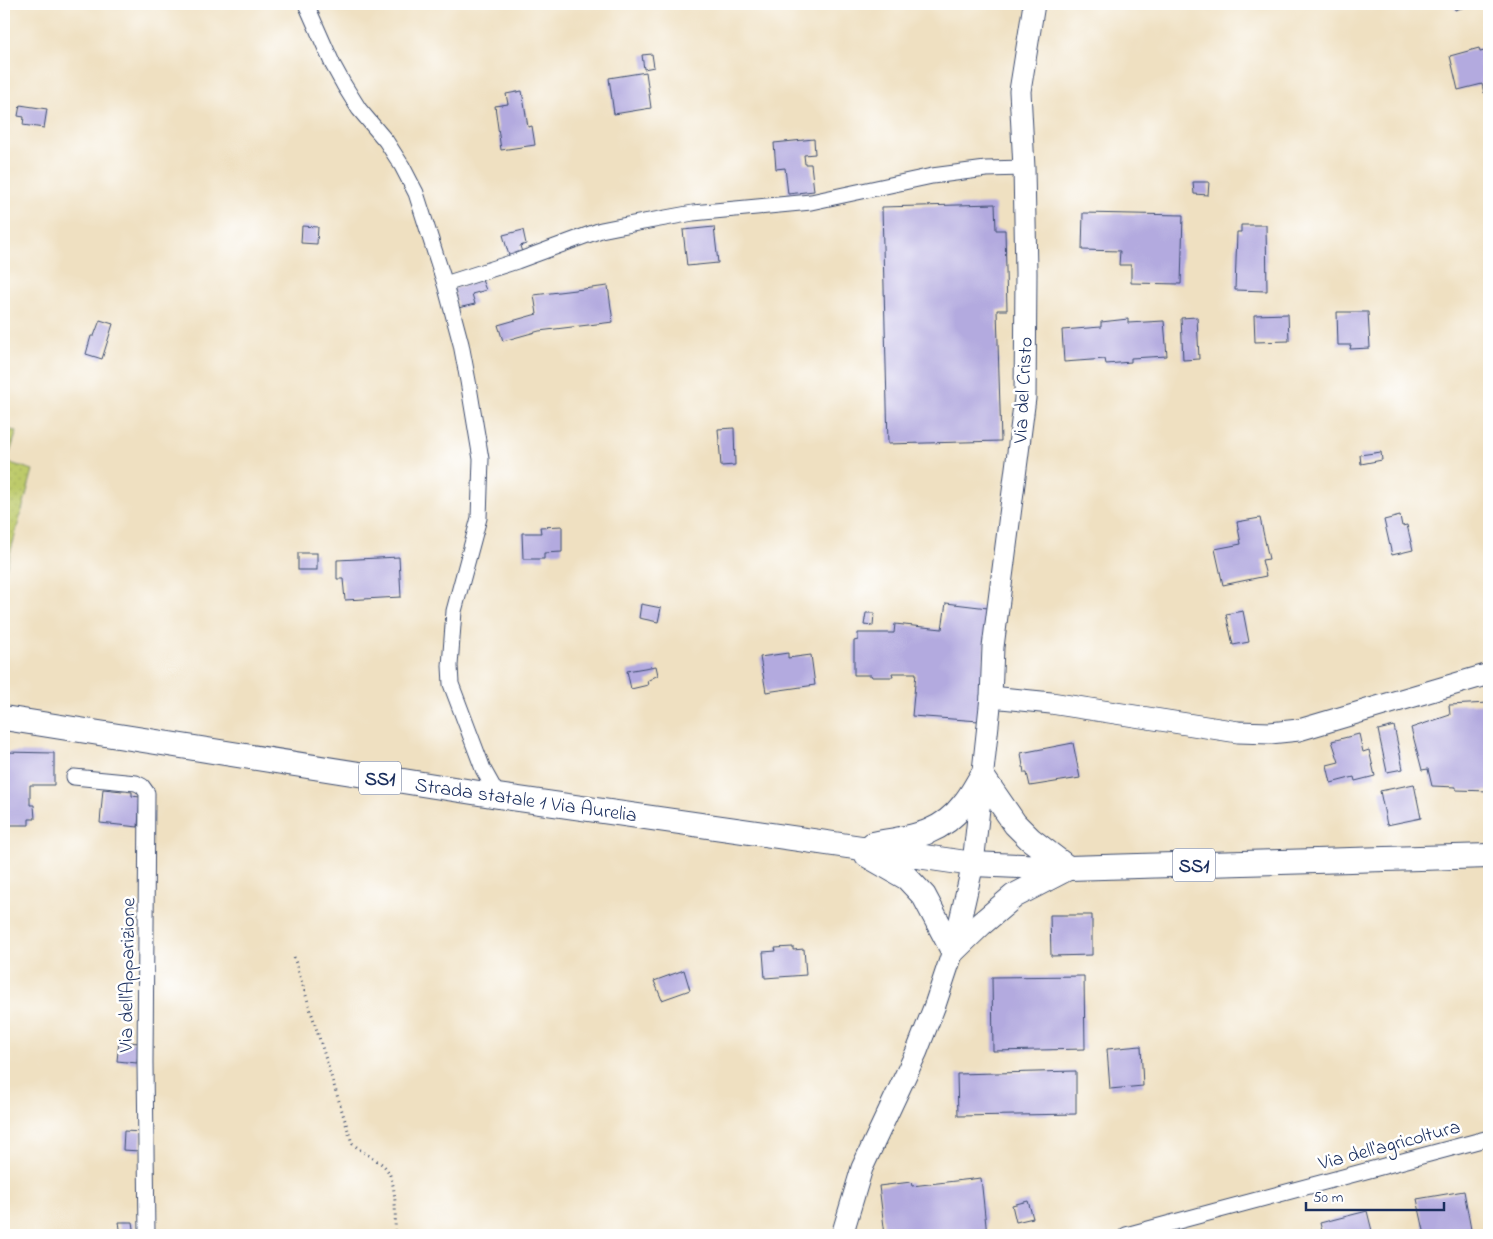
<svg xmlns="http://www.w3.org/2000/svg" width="1493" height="1239" font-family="'Indie Flower',sans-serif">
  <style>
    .grass { fill: url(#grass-dots); stroke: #6c7c64 }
    .building { fill: #b3aadf }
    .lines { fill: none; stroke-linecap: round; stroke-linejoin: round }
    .street-casing { stroke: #3b4a6d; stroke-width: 17 }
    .secondary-casing { stroke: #3b4a6d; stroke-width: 23 }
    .primary-casing { stroke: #3b4a6d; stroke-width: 26 }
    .path { stroke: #3b4a6d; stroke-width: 3; stroke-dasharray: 1 4; stroke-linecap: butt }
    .street { stroke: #fff; stroke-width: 15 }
    .secondary { stroke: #fff; stroke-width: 21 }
    .primary { stroke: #fff; stroke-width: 24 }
    .labels { text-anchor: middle; stroke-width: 5; stroke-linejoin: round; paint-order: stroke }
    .shield { fill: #fff; stroke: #5f6d8e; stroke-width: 1 }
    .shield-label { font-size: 19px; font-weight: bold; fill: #1b2f5e }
    .street-label { font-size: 20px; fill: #1b2f5e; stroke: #fff }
  </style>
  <defs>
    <pattern id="grass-dots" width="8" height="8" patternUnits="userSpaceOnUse" patternTransform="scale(1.25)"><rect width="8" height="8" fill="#bdca6b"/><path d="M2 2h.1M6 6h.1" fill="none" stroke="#a2ae5f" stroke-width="1.8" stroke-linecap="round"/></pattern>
  </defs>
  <rect width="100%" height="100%" fill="#fff"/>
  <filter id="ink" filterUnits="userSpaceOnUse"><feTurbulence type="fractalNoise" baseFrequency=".02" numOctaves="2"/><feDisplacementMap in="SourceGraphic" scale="10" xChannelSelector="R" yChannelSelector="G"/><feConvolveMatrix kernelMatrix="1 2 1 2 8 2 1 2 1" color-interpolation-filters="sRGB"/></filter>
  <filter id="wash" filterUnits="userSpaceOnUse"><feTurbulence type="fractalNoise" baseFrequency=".0096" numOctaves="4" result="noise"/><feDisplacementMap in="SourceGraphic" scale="20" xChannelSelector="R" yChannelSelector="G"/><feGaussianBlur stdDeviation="1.12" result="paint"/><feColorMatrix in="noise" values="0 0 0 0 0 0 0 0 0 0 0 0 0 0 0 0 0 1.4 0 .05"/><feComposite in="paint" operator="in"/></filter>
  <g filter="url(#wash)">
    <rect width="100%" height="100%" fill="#efe0c1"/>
    <!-- grass -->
    <path class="grass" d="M 4,429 L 17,431 L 7,462 L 33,470 L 4,576 Z"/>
    <g id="blocks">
      <!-- building -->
      <g class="building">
        <path d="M 1454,4 L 1475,4 L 1455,10 Z"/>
        <path d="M 1479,48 L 1480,52 L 1489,50 L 1489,92 L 1484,93 L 1482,84 L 1458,90 L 1450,56 Z"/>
        <path d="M 652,54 L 654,67 L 644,69 L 642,55 Z"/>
        <path d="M 646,72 L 651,108 L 614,114 L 609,78 Z"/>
        <path d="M 522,91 L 528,127 L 532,126 L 535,145 L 501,150 L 495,106 L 508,104 L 506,94 Z"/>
        <path d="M 20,105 L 47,109 L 44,128 L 23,125 L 24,117 L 18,116 Z"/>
        <path d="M 814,139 L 815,154 L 804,155 L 805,164 L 811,164 L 814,191 L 788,194 L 785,168 L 776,169 L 774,143 Z"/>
        <path d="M 1193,182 L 1209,182 L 1208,195 L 1194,194 Z"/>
        <path d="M 995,204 L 996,230 L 1005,230 L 1007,310 L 997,310 L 1001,441 L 888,444 L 882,207 Z"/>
        <path d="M 1083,213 L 1183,215 L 1181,284 L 1131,283 L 1131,265 L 1119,265 L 1120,251 L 1082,250 Z"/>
        <path d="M 1241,225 L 1266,225 L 1267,291 L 1235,290 L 1237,232 L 1241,232 Z"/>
        <path d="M 302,226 L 318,227 L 317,244 L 301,243 Z"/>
        <path d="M 714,227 L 718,263 L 687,266 L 683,230 Z"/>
        <path d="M 523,230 L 526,244 L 520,246 L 523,255 L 510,259 L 503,235 Z"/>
        <path d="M 482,280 L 486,290 L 472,294 L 475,304 L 458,308 L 454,289 Z"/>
        <path d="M 608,286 L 613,322 L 539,331 L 503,341 L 498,325 L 537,314 L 534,295 Z"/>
        <path d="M 1337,312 L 1368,312 L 1370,348 L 1350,349 L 1351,345 L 1338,345 Z"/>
        <path d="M 1288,314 L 1289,341 L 1255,342 L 1254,315 Z"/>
        <path d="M 1197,317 L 1199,359 L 1183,360 L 1181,318 Z"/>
        <path d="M 1128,319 L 1128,323 L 1164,321 L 1167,356 L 1131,358 L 1131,362 L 1106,364 L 1105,359 L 1064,362 L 1062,330 L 1101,327 L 1101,322 Z"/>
        <path d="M 100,320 L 113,324 L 102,359 L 86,354 L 91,336 L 94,336 Z"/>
        <path d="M 734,428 L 735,465 L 721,466 L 718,429 Z"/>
        <path d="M 1381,452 L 1382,460 L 1361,464 L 1360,455 Z"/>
        <path d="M 1400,516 L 1402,526 L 1407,525 L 1413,550 L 1392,555 L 1384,520 Z"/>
        <path d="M 1260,518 L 1269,559 L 1262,560 L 1266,576 L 1223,585 L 1215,549 L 1241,544 L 1237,522 Z"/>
        <path d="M 562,526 L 562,552 L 544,553 L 544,559 L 523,559 L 522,533 L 541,533 L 540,527 Z"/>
        <rect x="298" y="553" width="19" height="17"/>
        <path d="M 399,557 L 401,597 L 345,600 L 343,579 L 337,579 L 337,560 Z"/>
        <path d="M 946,603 L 988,608 L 979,721 L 912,716 L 916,673 L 892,673 L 893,677 L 872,677 L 871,675 L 854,675 L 854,641 L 858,640 L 858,633 L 894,633 L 895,624 L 942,629 Z"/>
        <path d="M 641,604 L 661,608 L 658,622 L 639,618 Z"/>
        <path d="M 1243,611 L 1249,642 L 1233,645 L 1226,614 Z"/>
        <path d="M 866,613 L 874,613 L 873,626 L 864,625 Z"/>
        <path d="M 788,653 L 788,658 L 811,655 L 815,685 L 766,692 L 760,657 Z"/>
        <path d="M 656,666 L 658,675 L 647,681 L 648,685 L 631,689 L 627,671 Z"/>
        <path d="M 1489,703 L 1489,791 L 1456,790 L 1456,787 L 1432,786 L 1428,769 L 1422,770 L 1411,728 L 1450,715 L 1449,705 Z"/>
        <path d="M 1394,726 L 1403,769 L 1387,772 L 1378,730 Z"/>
        <path d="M 1359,734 L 1363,752 L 1369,750 L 1375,776 L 1355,781 L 1354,777 L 1331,783 L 1327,765 L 1339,762 L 1332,741 Z"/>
        <path d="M 1073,743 L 1080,778 L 1030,786 L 1027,773 L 1024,773 L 1021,753 Z"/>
        <path d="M 4,752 L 54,753 L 54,785 L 30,785 L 30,805 L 34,805 L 35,819 L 29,819 L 29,825 L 4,825 Z"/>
        <path d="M 1414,784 L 1421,818 L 1387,825 L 1380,791 Z"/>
        <path d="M 103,789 L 132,792 L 132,796 L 140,797 L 138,827 L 100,823 Z"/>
        <path d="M 1050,915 L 1092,915 L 1092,955 L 1051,956 Z"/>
        <path d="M 793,947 L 793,950 L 804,949 L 806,975 L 765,978 L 763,952 L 776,951 L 775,948 Z"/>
        <path d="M 684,970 L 690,990 L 662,1000 L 654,981 Z"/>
        <path d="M 1084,976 L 1085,1049 L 993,1051 L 992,977 Z"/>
        <path d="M 119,1041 L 139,1043 L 137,1063 L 117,1061 Z"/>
        <path d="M 1141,1046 L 1143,1086 L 1110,1089 L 1107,1049 Z"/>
        <path d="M 1076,1071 L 1076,1114 L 958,1116 L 957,1074 Z"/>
        <path d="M 124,1131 L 142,1132 L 140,1151 L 123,1150 Z"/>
        <path d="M 981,1178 L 987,1235 L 885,1235 L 879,1186 L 911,1182 L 912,1186 Z"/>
        <path d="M 1464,1191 L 1472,1235 L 1425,1235 L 1417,1199 Z"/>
        <path d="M 1028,1201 L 1033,1218 L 1016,1222 L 1012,1205 Z"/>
        <path d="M 1367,1211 L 1373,1235 L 1323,1235 L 1320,1223 Z"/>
        <path d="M 119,1222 L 133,1222 L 135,1235 L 121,1235 Z"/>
      </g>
    </g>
  </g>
  <g filter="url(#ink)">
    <use href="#blocks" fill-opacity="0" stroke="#3b4a6d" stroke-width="1"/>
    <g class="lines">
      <!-- street casing -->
      <g class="street-casing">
        <g id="street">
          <path d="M 306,4 L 333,65 L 344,85 L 359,109 L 386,141 L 402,166 L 416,193 L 445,284 L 461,344 L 468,381 L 481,459 L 479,518 L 454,611 L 450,666 L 451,684 L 483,769 L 498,796"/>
          <path d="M 445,284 L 517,261 L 601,230 L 616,227 L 693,213 L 811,202 L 932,176 L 986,169 L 1024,168"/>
          <path d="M 74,777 L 136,783 L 142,786 L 147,793 L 145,1063 L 147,1235"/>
          <path d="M 1126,1235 L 1489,1138"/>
        </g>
      </g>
      <!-- secondary casing -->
      <g class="secondary-casing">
        <g id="secondary">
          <path d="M 991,697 L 1051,703 L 1238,732 L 1270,733 L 1299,730 L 1489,674"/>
          <path d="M 842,1235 L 862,1168 L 917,1051 L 935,1005 L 953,951 L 973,864 L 991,697 L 993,647 L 1025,398 L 1026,273 L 1024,168 L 1020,91 L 1034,4"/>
        </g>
      </g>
      <!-- primary casing -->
      <g class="primary-casing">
        <g id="primary">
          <path d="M 4,718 L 498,796 L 973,864 L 1068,868 L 1489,856"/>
          <path d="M 873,844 C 909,837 939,836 963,805 C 971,796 976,785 982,776 L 1015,824 L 1030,839 L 1068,868"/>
          <path d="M 867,855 L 907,878 L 924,896 L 953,951 L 981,924 L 1014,896 L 1068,868"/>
        </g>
      </g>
      <!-- path -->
      <path class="path" d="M 294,957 L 352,1143 C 362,1153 375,1158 384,1166 C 398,1179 395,1217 395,1235"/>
      <!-- street -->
      <use href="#street" class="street"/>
      <!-- secondary -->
      <use href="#secondary" class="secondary"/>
      <!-- primary -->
      <use href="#primary" class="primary"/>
    </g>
  </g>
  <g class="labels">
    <!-- shield labels -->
    <g class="shield">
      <rect x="359" y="761.5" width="42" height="33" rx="4"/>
      <rect x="1173" y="848.5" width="42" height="33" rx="4"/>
    </g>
    <g class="shield-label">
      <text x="380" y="785">SS1</text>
      <text x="1194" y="872">SS1</text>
    </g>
    <!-- street labels -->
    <g class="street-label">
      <text transform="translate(1022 390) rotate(-87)" y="7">Via del Cristo</text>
      <text transform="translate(526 799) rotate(8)" y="7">Strada statale 1 Via Aurelia</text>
      <text transform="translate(126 975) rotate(-89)" y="7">Via dell'Apparizione</text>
      <text transform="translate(1389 1144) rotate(-15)" y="7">Via dell'agricoltura</text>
    </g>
  </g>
  <!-- margin -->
  <rect width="1493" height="1239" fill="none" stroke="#fff" stroke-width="20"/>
  <!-- scale -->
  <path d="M1306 1202v8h138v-8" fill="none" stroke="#1b2f5e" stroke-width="2.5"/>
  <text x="1313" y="1202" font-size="15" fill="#1b2f5e" stroke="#ffffff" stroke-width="4" paint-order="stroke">50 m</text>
</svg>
